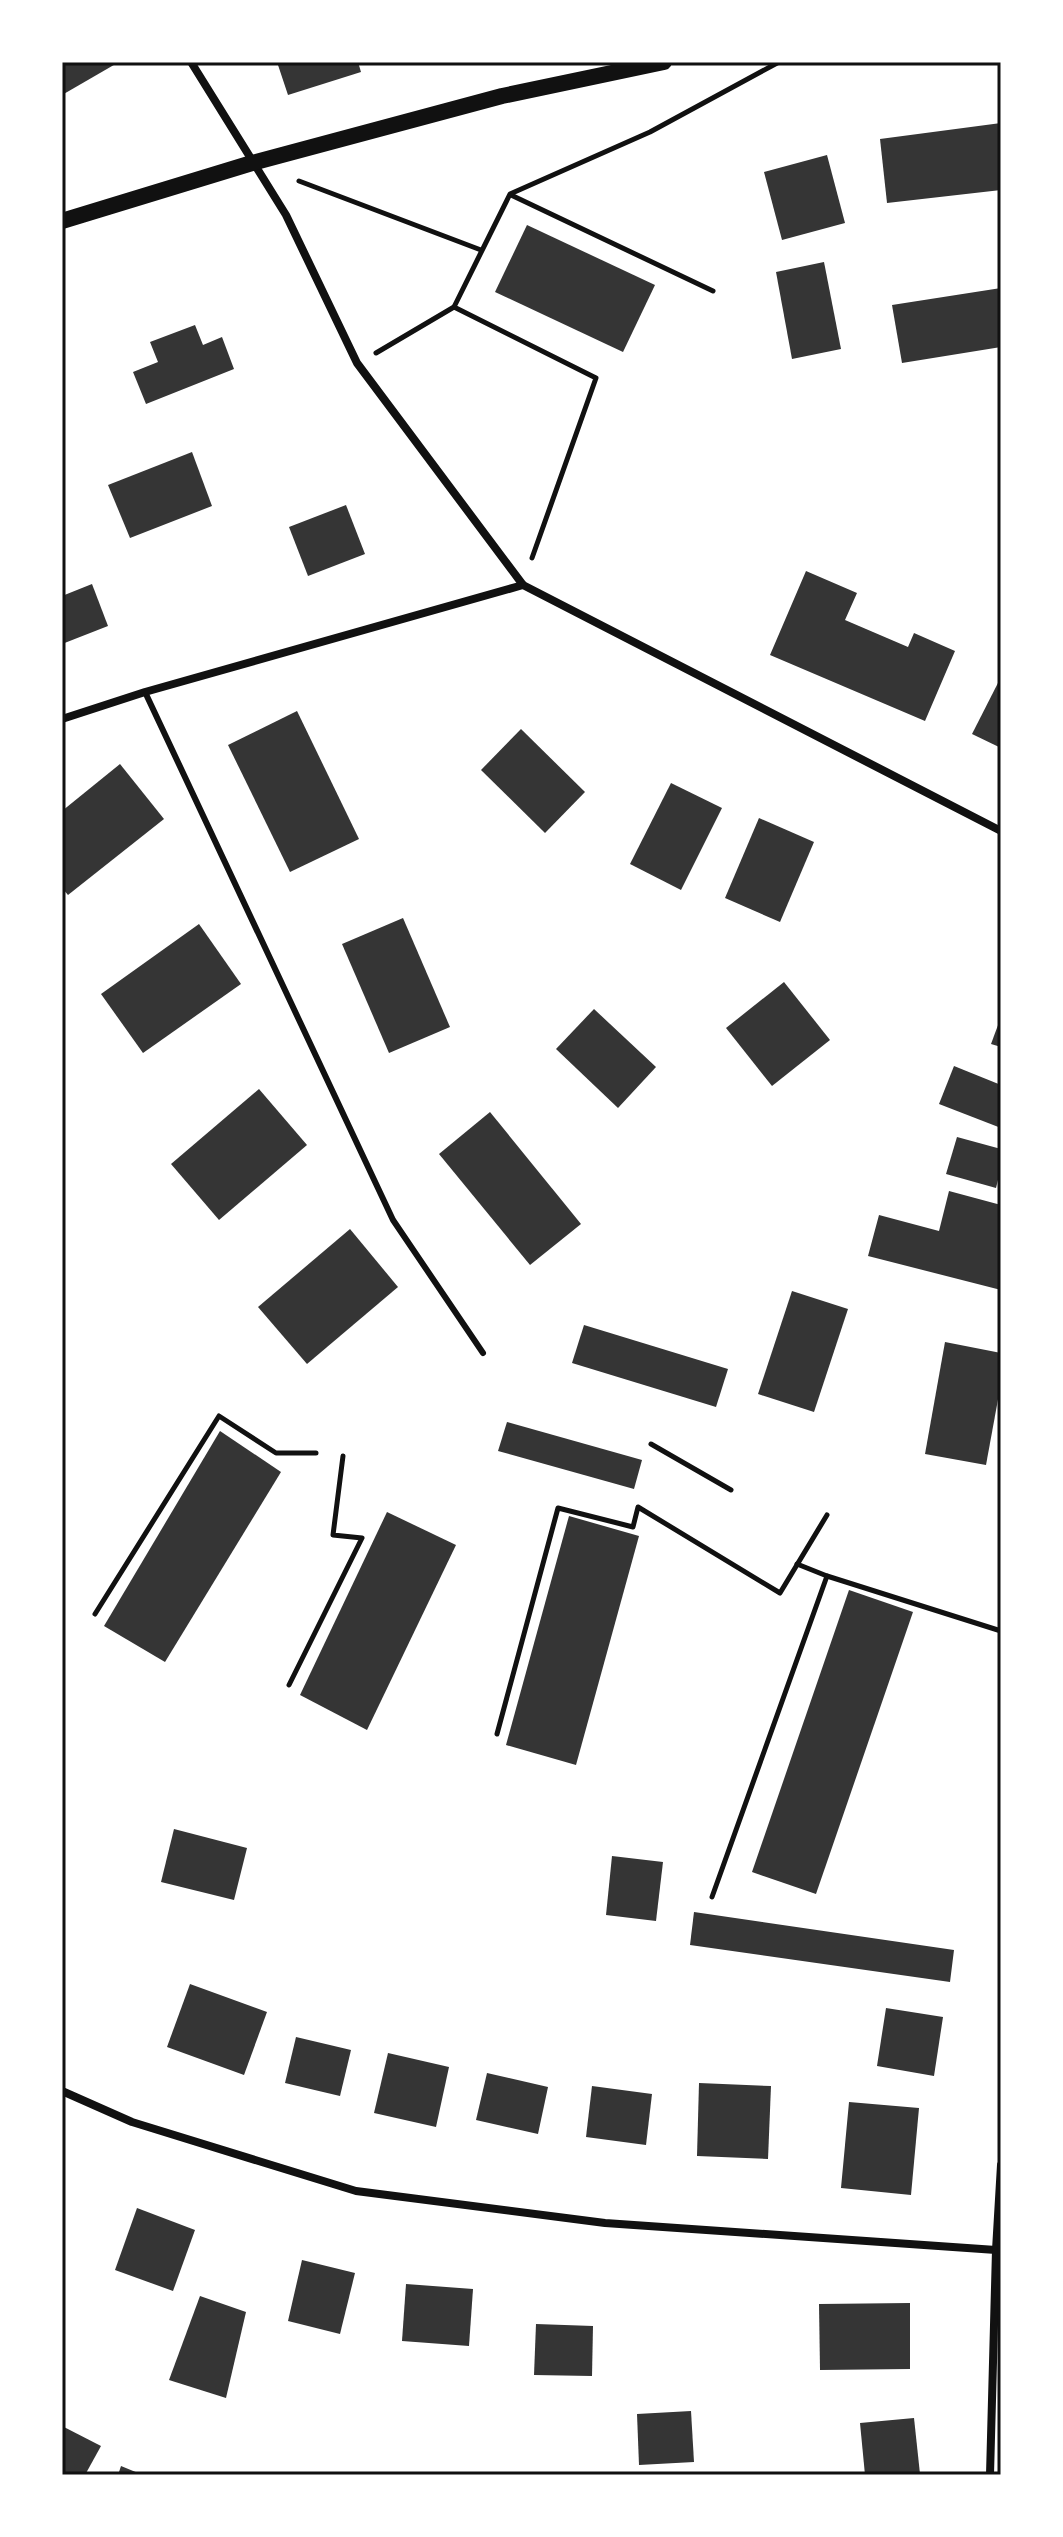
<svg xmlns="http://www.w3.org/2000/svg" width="1063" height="2537" font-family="Lora,serif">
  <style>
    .building { fill: #353535 }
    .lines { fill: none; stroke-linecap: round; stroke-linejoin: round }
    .path { stroke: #111; stroke-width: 5 }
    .service { stroke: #111; stroke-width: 6 }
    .minor { stroke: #111; stroke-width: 8 }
    .secondary { stroke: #111; stroke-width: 16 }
    .neatline { fill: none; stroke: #111; stroke-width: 3 }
  </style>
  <rect width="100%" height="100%" fill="#fff"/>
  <!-- building -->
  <g class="building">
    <path d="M 62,62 L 119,62 L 62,95 Z"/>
    <path d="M 277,62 L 358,62 L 361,72 L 288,95 Z"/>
    <path d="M 1001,123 L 1001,190 L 887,203 L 880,139 Z"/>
    <path d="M 827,155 L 845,223 L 782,240 L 764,172 Z"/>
    <path d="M 527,225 L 655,285 L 623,352 L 495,292 Z"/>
    <path d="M 824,262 L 841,349 L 792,359 L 776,272 Z"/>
    <path d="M 1001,288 L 1001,347 L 902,363 L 892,305 Z"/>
    <path d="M 195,325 L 203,345 L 222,337 L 234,369 L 146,404 L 133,372 L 158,362 L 150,342 Z"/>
    <path d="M 192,452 L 212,506 L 130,538 L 108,485 Z"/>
    <path d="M 346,505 L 365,554 L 308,576 L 289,527 Z"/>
    <path d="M 806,571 L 857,593 L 845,620 L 908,647 L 914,633 L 955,651 L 925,721 L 770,655 Z"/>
    <path d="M 92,584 L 108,626 L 62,644 L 62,596 Z"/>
    <path d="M 1001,677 L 1001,748 L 972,734 Z"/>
    <path d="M 297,711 L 359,839 L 290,872 L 228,745 Z"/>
    <path d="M 521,729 L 585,792 L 545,833 L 481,770 Z"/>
    <path d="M 120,764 L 164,819 L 68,895 L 62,888 L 62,811 Z"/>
    <path d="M 671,783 L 722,808 L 681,890 L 630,864 Z"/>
    <path d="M 759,818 L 814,842 L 780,922 L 725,898 Z"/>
    <path d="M 403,918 L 450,1027 L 389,1053 L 342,944 Z"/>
    <path d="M 199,924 L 241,984 L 143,1053 L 101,994 Z"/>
    <path d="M 784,982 L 830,1040 L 772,1086 L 726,1028 Z"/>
    <path d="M 594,1009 L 656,1067 L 618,1108 L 556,1049 Z"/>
    <path d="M 1001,1017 L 1001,1047 L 991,1044 Z"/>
    <path d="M 954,1066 L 1001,1085 L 1001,1128 L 939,1104 Z"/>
    <path d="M 259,1089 L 307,1145 L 219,1220 L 171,1164 Z"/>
    <path d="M 490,1112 L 581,1224 L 530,1265 L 439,1154 Z"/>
    <path d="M 957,1137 L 1001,1149 L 1001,1168 L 996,1188 L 946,1174 Z"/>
    <path d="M 949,1191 L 1001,1205 L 1001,1290 L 868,1256 L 879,1215 L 939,1231 Z"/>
    <path d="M 350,1229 L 398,1287 L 307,1364 L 258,1307 Z"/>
    <path d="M 792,1291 L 848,1309 L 814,1412 L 758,1394 Z"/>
    <path d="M 584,1325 L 728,1369 L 716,1407 L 572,1363 Z"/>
    <path d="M 945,1342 L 1001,1353 L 1001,1383 L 986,1465 L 925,1454 Z"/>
    <path d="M 507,1422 L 642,1460 L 634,1489 L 498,1451 Z"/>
    <path d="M 220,1431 L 281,1472 L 165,1662 L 104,1626 Z"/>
    <path d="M 387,1512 L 456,1545 L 367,1730 L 300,1695 Z"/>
    <path d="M 569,1516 L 639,1536 L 576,1765 L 506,1745 Z"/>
    <path d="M 849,1590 L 913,1612 L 816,1894 L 752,1872 Z"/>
    <path d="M 174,1829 L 247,1848 L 234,1900 L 161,1882 Z"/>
    <path d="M 612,1856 L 663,1862 L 656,1921 L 606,1915 Z"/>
    <path d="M 694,1912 L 954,1950 L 950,1982 L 690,1945 Z"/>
    <path d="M 190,1984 L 267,2012 L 244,2075 L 167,2047 Z"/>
    <path d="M 886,2008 L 943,2017 L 934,2076 L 877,2066 Z"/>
    <path d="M 296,2037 L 351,2050 L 340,2096 L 285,2083 Z"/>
    <path d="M 388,2053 L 449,2067 L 436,2127 L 374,2113 Z"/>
    <path d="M 487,2073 L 548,2087 L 538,2134 L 476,2120 Z"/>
    <path d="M 699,2083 L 771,2086 L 768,2159 L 697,2156 Z"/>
    <path d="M 592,2086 L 652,2094 L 646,2145 L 586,2137 Z"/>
    <path d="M 849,2102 L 919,2108 L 911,2195 L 841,2188 Z"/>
    <path d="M 137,2208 L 195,2230 L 173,2291 L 115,2270 Z"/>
    <path d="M 302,2260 L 355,2273 L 340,2334 L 288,2321 Z"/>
    <path d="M 406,2284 L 473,2289 L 469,2346 L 402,2341 Z"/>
    <path d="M 200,2296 L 246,2312 L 226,2398 L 169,2380 Z"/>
    <path d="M 910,2303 L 910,2369 L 820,2370 L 819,2304 Z"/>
    <path d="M 536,2324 L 593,2326 L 592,2376 L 534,2375 Z"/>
    <path d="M 691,2411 L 694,2462 L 639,2465 L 637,2414 Z"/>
    <path d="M 914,2418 L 920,2474 L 865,2475 L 860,2423 Z"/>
    <path d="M 62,2426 L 101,2446 L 85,2475 L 62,2475 Z"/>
    <path d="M 121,2466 L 143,2475 L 118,2475 Z"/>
  </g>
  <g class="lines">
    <!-- path -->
    <g class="path">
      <path d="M 299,181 L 481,250"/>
      <path d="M 511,195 L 713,291"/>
      <path d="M 376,353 L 454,307"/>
      <path d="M 532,558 L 596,378 L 454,307 L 510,194 L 650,132 L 779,62"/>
      <path d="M 651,1444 L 731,1490"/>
      <path d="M 797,1564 L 827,1576"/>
      <path d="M 95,1614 L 219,1416 L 276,1453 L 316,1453"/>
      <path d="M 289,1685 L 362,1538 L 333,1535 L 343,1456"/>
      <path d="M 497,1734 L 558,1508 L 633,1527 L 638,1507 L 780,1593 L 827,1515"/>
      <path d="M 712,1897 L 827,1576 L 1001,1631"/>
    </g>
    <!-- service -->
    <path class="service" d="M 145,692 L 393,1220 L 483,1353"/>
    <!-- minor -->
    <g class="minor">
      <path d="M 191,62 L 286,215 L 357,363 L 523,585 L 1001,831"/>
      <path d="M 62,719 L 145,692 L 523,585"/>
      <path d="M 62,2091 L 132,2122 L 356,2191 L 605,2223 L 996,2250"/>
      <path d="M 990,2475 L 996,2250 L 1001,2165"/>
    </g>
    <!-- secondary -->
    <path class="secondary" d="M 62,221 L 252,163 L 502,96 L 664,62"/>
  </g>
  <!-- border -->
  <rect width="1063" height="2537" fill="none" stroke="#ffffff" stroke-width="128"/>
  <rect x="64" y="64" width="935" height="2409" class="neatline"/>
</svg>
